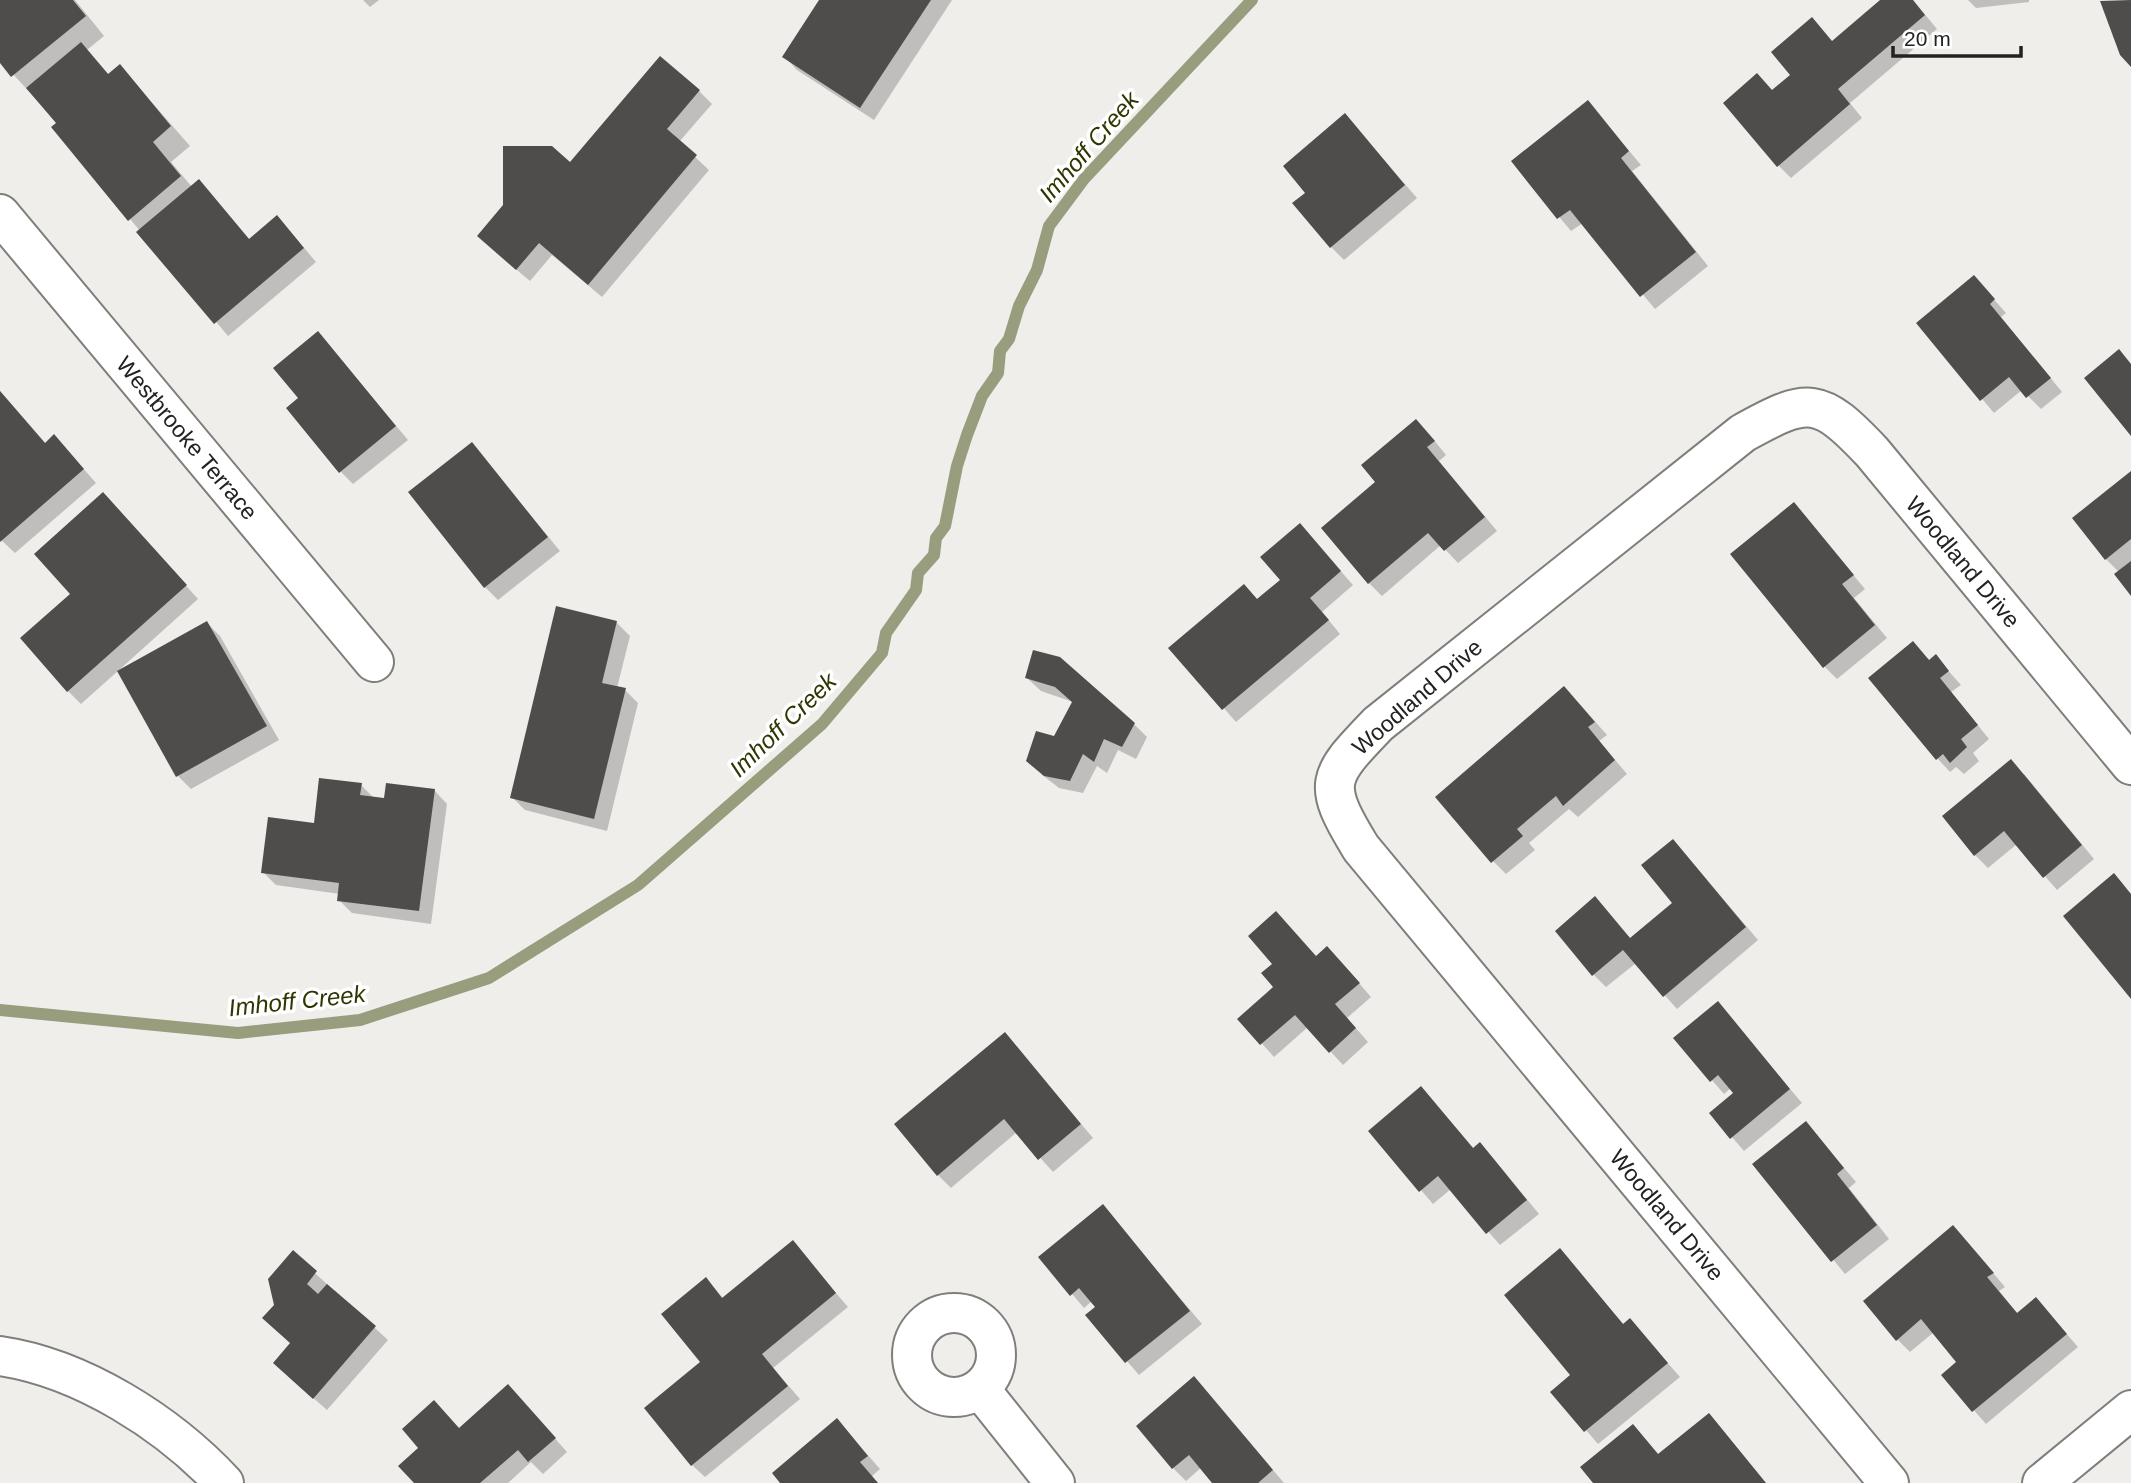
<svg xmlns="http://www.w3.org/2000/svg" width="2131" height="1483" font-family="Helvetica,sans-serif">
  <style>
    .shadow { fill: #0003 }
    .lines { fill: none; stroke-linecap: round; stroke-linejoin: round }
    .stream { stroke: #989d7d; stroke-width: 12 }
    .building { fill: #4e4d4b }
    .street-casing { stroke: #807e7b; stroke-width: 42 }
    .secondary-casing { stroke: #807e7b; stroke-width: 42 }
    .street { stroke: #fff; stroke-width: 38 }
    .secondary { stroke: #fff; stroke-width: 38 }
    .labels { text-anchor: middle; stroke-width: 7; stroke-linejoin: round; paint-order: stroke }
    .street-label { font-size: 23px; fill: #232221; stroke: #fff }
    .water-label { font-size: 24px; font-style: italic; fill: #303600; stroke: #fff }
  </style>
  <rect width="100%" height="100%" fill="#f0eeeb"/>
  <!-- shadow -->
  <g class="shadow">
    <path d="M 0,0 L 75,0 L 104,36 L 87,50 L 109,75 L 120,66 L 190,146 L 171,162 L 192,187 L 199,181 L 250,240 L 290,231 L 316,262 L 228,336 L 53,127 L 58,123 L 0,60 Z"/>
    <path d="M 363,0 L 379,0 L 370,7 Z"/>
    <path d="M 821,0 L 952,0 L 874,120 L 797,70 L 784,56 Z"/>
    <path d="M 1883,0 L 1913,0 L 1937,29 L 1850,103 L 1862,118 L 1791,178 L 1778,165 L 1773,92 Z"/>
    <path d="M 1968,0 L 2029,0 L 2029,2 L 1976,8 Z"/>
    <path d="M 699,91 L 712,104 L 679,142 L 709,170 L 602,297 L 552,255 L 530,281 L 492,249 L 570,165 Z"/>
    <path d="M 1588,102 L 1641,165 L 1632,171 L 1708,266 L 1655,309 L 1583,223 L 1571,231 L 1513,162 Z"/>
    <path d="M 1345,115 L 1417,198 L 1344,260 L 1331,247 L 1307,193 Z"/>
    <path d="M 1974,277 L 2006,313 L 2001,317 L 2062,392 L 2041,409 L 2022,390 L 1994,413 L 1918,323 Z"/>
    <path d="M 318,333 L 408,440 L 353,484 L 340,471 L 300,399 Z"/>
    <path d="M 0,391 L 46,444 L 67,450 L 96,483 L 15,553 L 0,539 Z"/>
    <path d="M 1429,434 L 1446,455 L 1439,461 L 1497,531 L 1458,563 L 1441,545 L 1382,596 L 1369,583 Z"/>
    <path d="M 472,444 L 560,551 L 498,600 L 485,587 Z"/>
    <path d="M 2131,473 L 2131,593 L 2119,572 L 2106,559 Z"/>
    <path d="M 1794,504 L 1865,589 L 1854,598 L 1887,638 L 1837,679 L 1824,666 Z"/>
    <path d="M 116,508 L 198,599 L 119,670 L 207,623 L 220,636 L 279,740 L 191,789 L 178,776 L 119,670 L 81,704 L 68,691 L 72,594 Z"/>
    <path d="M 1300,525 L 1353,585 L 1322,612 L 1340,634 L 1236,722 L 1171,648 L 1244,586 L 1258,600 L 1282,580 Z"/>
    <path d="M 557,608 L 617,623 L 630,636 L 617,688 L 625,690 L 638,703 L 607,831 L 525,810 L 512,797 Z"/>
    <path d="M 1913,643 L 1930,661 L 1936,657 L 1961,685 L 1951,692 L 1989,739 L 1973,753 L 1979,761 L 1964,774 L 1956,767 L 1950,772 L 1938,759 L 1871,678 Z"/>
    <path d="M 1034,652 L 1134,724 L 1147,737 L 1136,759 L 1118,750 L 1107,773 L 1097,766 L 1083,793 L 1059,788 L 1041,774 L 1055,738 L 1073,702 L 1041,691 L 1027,678 Z"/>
    <path d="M 1577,701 L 1607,735 L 1599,741 L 1627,774 L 1578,817 L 1569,809 L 1529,843 L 1535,850 L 1506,874 L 1493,861 Z"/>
    <path d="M 2024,774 L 2094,859 L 2057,890 L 2017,844 L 1988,868 L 1975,855 Z"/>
    <path d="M 361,785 L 375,799 L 385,800 L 434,790 L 447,804 L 431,924 L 352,913 L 339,900 L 340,894 L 276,885 L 263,872 Z"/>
    <path d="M 1685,854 L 1758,940 L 1677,1009 L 1636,963 L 1606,987 L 1593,974 L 1595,899 L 1631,939 L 1674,903 Z"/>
    <path d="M 1317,957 L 1340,961 L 1371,997 L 1347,1018 L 1368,1042 L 1343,1065 L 1308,1027 L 1274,1057 L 1240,1019 Z"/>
    <path d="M 1718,1004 L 1802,1103 L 1744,1151 L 1711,1113 L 1736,1094 L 1731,1088 L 1724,1094 L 1676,1039 Z"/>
    <path d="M 1005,1034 L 1093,1138 L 1053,1172 L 1017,1132 L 951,1188 L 938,1175 Z"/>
    <path d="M 1421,1088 L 1474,1149 L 1493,1158 L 1539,1214 L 1500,1245 L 1451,1189 L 1433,1204 L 1370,1131 Z"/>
    <path d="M 1806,1123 L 1856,1182 L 1849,1188 L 1889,1239 L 1845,1274 L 1755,1164 Z"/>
    <path d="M 1103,1207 L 1202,1324 L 1139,1375 L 1087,1315 L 1097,1307 L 1092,1301 L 1084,1308 L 1041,1257 Z"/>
    <path d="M 1966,1241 L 2005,1287 L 1999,1291 L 2018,1314 L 2036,1299 L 2078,1347 L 1986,1424 L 1943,1375 L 1959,1362 L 1934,1332 L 1910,1352 L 1897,1339 Z"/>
    <path d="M 792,1242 L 848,1307 L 773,1368 L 800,1399 L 705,1477 L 692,1465 L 703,1362 L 706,1279 L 724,1299 Z"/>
    <path d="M 1560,1251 L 1624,1325 L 1630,1320 L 1680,1377 L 1598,1444 L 1553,1392 L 1573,1375 Z"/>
    <path d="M 293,1253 L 388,1340 L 327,1410 L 288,1376 L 292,1344 L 275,1306 Z"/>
    <path d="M 1207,1392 L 1284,1483 L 1215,1483 L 1202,1467 L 1186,1481 L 1173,1468 Z"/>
    <path d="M 520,1399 L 567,1452 L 543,1474 L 531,1462 L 508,1483 L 417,1483 L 421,1448 Z"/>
    <path d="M 1709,1416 L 1766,1483 L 1595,1483 L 1633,1426 L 1660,1456 Z"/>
    <path d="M 837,1420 L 880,1469 L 872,1476 L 878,1483 L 782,1483 Z"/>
  </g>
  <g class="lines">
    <!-- stream -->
    <path class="stream" d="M 0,1010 L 238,1033 L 360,1020 L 489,978 L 638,885 L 822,724 L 882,653 L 886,633 L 916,590 L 918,573 L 934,555 L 936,538 L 945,526 L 957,466 L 967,435 L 982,396 L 998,373 L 1000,351 L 1009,339 L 1019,306 L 1037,270 L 1049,226 L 1084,179 L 1252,0"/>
  </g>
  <!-- building -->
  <g class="building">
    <path d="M 0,0 L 73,0 L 86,16 L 11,77 L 0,63 Z"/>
    <path d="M 819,0 L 931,0 L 860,108 L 782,57 Z"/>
    <path d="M 1880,0 L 1913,0 L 1925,15 L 1838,89 L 1850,104 L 1777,167 L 1723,103 L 1757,73 L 1772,90 L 1790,75 L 1771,52 L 1812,17 L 1832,41 Z"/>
    <path d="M 2131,0 L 2131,67 L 2120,55 L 2100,1 Z"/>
    <path d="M 81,42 L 108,74 L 120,64 L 171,126 L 153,142 L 181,176 L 128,221 L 51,127 L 56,123 L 26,88 Z"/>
    <path d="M 660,56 L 700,90 L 667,129 L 697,155 L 588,285 L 539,243 L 516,270 L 477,236 L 503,205 L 503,146 L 552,146 L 570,162 Z"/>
    <path d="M 1588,100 L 1629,151 L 1621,158 L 1696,252 L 1640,297 L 1570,210 L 1557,219 L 1511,161 Z"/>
    <path d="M 1345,113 L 1405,185 L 1330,248 L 1292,203 L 1305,193 L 1283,166 Z"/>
    <path d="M 199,179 L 249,239 L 277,215 L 304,248 L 214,324 L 136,232 Z"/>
    <path d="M 1974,275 L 1995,299 L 1990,304 L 2051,378 L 2026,398 L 2009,377 L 1980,401 L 1916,323 Z"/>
    <path d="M 318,331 L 396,426 L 339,473 L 286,408 L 298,398 L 273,368 Z"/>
    <path d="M 2119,349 L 2131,364 L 2131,436 L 2084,378 Z"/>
    <path d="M 0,391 L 45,443 L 54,434 L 84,469 L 0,542 Z"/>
    <path d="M 1416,419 L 1435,441 L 1427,447 L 1485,517 L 1444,551 L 1428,533 L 1368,584 L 1321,528 L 1375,482 L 1361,465 Z"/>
    <path d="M 472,442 L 548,537 L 484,588 L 408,492 Z"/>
    <path d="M 2131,471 L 2131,539 L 2105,560 L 2072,518 Z"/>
    <path d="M 103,492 L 187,585 L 67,692 L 20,638 L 70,594 L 34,554 Z"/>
    <path d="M 1794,502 L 1854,575 L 1842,584 L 1875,625 L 1823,668 L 1730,554 Z"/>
    <path d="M 1300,523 L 1341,571 L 1310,598 L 1329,620 L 1222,710 L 1168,648 L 1244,584 L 1257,599 L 1280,580 L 1260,557 Z"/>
    <path d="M 2131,561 L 2131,596 L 2114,574 Z"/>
    <path d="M 556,606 L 617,621 L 602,683 L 626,688 L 594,819 L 510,798 Z"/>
    <path d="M 207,621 L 267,726 L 176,777 L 117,671 Z"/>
    <path d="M 1913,641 L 1929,660 L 1936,654 L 1949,671 L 1940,678 L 1978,725 L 1961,739 L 1967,747 L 1950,763 L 1943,754 L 1936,760 L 1868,678 Z"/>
    <path d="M 1033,650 L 1060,657 L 1135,723 L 1122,747 L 1104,739 L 1094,762 L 1083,754 L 1070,781 L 1044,776 L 1026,761 L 1036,731 L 1054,736 L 1072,702 L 1055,687 L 1025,678 Z"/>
    <path d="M 1564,686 L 1595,722 L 1588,727 L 1615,760 L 1563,806 L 1556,796 L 1517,829 L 1523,836 L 1491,863 L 1435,797 Z"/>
    <path d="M 2011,759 L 2082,845 L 2043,878 L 2004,831 L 1974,856 L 1942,816 Z"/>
    <path d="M 319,778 L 362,783 L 360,795 L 384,798 L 386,783 L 435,789 L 419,911 L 337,901 L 339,883 L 261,873 L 268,817 L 314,823 Z"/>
    <path d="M 1673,839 L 1746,927 L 1663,997 L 1623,950 L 1592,976 L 1555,931 L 1595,896 L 1630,938 L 1672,903 L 1641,865 Z"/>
    <path d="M 2114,873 L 2131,894 L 2131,999 L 2063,916 Z"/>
    <path d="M 1276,911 L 1316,956 L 1327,946 L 1360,983 L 1335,1004 L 1356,1028 L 1329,1053 L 1295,1015 L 1260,1045 L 1237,1019 L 1273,987 L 1261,973 L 1272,964 L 1248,936 Z"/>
    <path d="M 1718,1001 L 1790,1089 L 1730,1139 L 1709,1113 L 1733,1093 L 1718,1075 L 1710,1082 L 1673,1038 Z"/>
    <path d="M 1005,1032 L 1081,1124 L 1038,1160 L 1004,1119 L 937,1176 L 894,1124 Z"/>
    <path d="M 1421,1086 L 1473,1148 L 1480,1142 L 1527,1200 L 1486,1234 L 1438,1176 L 1419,1192 L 1368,1131 Z"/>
    <path d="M 1806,1121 L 1844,1168 L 1837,1174 L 1877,1225 L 1831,1262 L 1752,1164 Z"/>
    <path d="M 1103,1204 L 1190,1311 L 1125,1363 L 1085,1315 L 1095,1307 L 1079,1288 L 1070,1296 L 1038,1257 Z"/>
    <path d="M 1953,1225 L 1994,1273 L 1987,1277 L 2017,1313 L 2036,1297 L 2067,1334 L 1972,1412 L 1941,1375 L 1956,1362 L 1921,1319 L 1896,1341 L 1863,1301 Z"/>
    <path d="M 793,1240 L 836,1293 L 762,1354 L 788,1386 L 691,1466 L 644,1408 L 700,1362 L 661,1314 L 706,1277 L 722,1298 Z"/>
    <path d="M 1560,1248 L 1623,1324 L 1630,1318 L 1668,1363 L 1584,1432 L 1550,1392 L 1570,1375 L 1504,1295 Z"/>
    <path d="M 293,1250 L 317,1271 L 307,1284 L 318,1294 L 327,1284 L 376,1326 L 313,1399 L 273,1363 L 290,1343 L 262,1318 L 274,1305 L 268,1279 Z"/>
    <path d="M 1194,1376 L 1273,1470 L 1258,1483 L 1212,1483 L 1189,1455 L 1172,1469 L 1136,1426 Z"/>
    <path d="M 508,1384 L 556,1438 L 528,1462 L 518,1450 L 480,1483 L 414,1483 L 398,1466 L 418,1448 L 402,1429 L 434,1400 L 459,1428 Z"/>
    <path d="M 1709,1413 L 1766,1483 L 1593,1483 L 1580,1467 L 1633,1424 L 1658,1454 Z"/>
    <path d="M 837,1418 L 868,1456 L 860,1462 L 878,1483 L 780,1483 L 772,1473 Z"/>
  </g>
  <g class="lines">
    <!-- street casing -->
    <g class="street-casing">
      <g id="street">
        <path d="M 0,214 L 374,662"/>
        <circle cx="954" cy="1355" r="42"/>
        <path d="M 0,1356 C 82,1368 168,1423 224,1483"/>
        <path d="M 980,1389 L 1055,1483"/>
        <path d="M 1889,1483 L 1361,848 C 1321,783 1327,777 1378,724 L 1743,433 C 1809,396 1820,397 1872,452 L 2131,765"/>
      </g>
    </g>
    <!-- secondary casing -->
    <g class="secondary-casing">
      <path id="secondary" d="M 2042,1483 L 2131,1410"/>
    </g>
    <!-- street -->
    <use href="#street" class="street"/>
    <!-- secondary -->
    <use href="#secondary" class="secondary"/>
  </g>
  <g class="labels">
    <!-- street labels -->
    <g class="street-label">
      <text transform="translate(187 438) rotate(50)" y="8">Westbrooke Terrace</text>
      <text transform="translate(1963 562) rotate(50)" y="8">Woodland Drive</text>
      <text transform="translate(1417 697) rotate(-41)" y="8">Woodland Drive</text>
      <text transform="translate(1667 1215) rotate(50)" y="8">Woodland Drive</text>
    </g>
    <!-- water labels -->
    <g class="water-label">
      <text transform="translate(1089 147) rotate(-49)" y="8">Imhoff Creek</text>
      <text transform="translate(783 725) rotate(-44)" y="8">Imhoff Creek</text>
      <text transform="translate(297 1001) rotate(-6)" y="8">Imhoff Creek</text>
    </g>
  </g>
  <!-- scale -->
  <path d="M1893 46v10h128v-10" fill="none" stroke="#232221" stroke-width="3.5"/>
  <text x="1904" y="46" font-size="21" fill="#232221" stroke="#ffffff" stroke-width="5" paint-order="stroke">20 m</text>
</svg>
